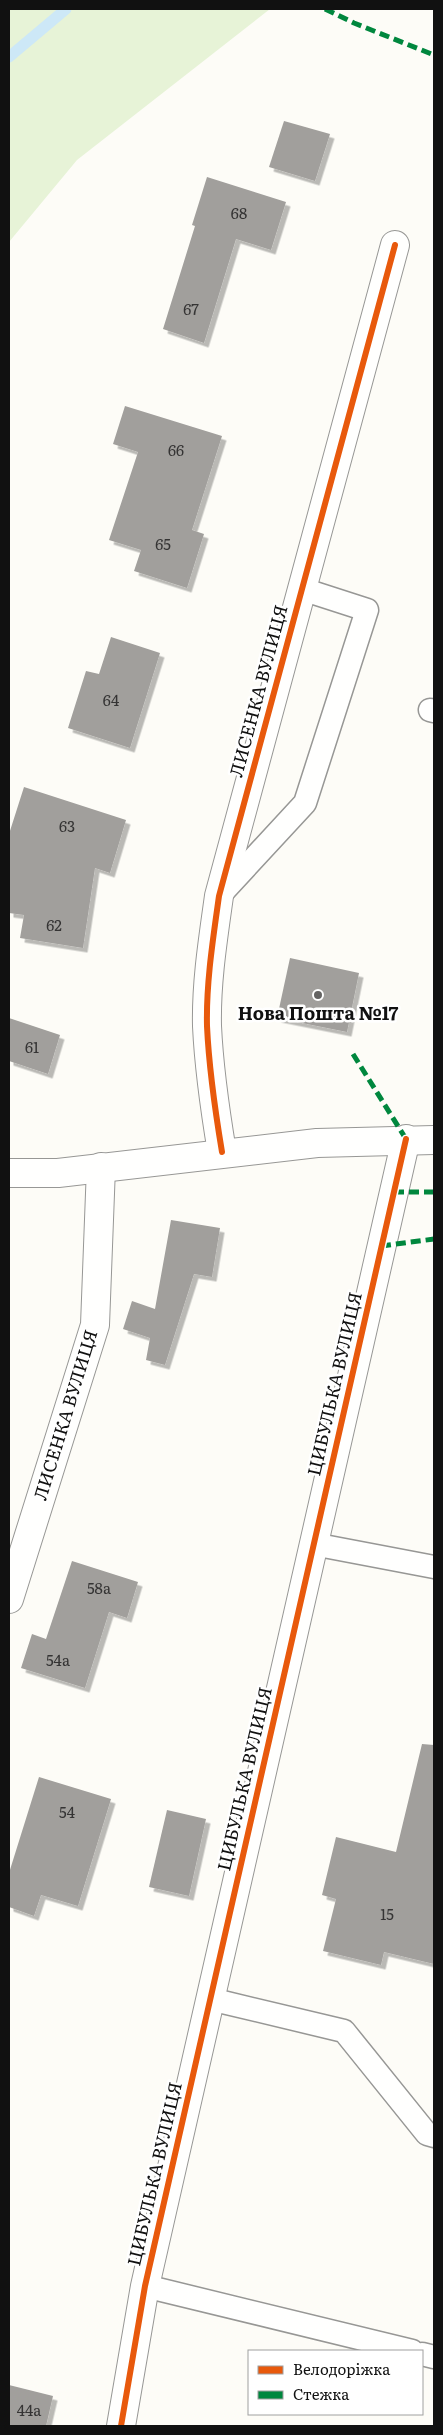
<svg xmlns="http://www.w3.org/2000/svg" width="443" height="2435" font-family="Literata,serif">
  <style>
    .green { fill: #e7f3d7 }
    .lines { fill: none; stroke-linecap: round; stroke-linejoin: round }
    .stream { stroke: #cde8f7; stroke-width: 11 }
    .building { fill: #a19f9c; filter: url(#shadow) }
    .service-casing { stroke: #979795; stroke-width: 25 }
    .minor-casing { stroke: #979795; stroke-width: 30 }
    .tertiary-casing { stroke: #979795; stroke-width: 30 }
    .service { stroke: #fffffe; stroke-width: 22 }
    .minor { stroke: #fffffe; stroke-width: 28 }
    .tertiary { stroke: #fffffe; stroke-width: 28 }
    .quiet { stroke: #00873e; stroke-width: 5; stroke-dasharray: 10 5; stroke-linecap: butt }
    .cycleway-casing { stroke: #fff; stroke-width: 9 }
    .cycleway { stroke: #e8590c; stroke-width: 6 }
    .poi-dot { fill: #646362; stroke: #fff; stroke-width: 2 }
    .labels { text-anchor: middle; stroke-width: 5; stroke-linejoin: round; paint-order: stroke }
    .number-label { font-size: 15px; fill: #353434 }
    .street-label { font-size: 18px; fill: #111; stroke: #fff }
    .poi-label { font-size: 18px; font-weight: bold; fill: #111; stroke: #fff }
  </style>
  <defs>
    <filter id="shadow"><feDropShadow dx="4.5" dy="4.5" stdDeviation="0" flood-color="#0004"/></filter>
  </defs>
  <rect width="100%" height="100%" fill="#fdfcf7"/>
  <!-- green -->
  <path class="green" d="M 9,9 L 270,9 L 77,160 L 9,242 Z"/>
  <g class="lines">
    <!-- stream -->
    <path class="stream" d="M 9,57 L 66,9"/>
  </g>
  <!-- building -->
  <g class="building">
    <path d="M 284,121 L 330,134 L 315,181 L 269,167 Z"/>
    <path d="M 207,177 L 286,202 L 271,250 L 236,239 L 204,343 L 163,329 L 195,226 L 192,225 Z"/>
    <path d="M 125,406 L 222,436 L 192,530 L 204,534 L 187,588 L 134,571 L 141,550 L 109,540 L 138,452 L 113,444 Z"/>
    <path d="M 111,637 L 160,653 L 130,748 L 68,728 L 86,671 L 99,674 Z"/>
    <path d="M 24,787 L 126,820 L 110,873 L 95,868 L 83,948 L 20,938 L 24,915 L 9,913 L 9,834 Z"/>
    <path d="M 290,958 L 359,973 L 347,1032 L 277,1018 Z"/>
    <path d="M 9,1018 L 60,1035 L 48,1074 L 9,1061 Z"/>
    <path d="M 171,1220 L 220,1228 L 212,1277 L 194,1274 L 165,1365 L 146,1360 L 150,1338 L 123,1329 L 132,1301 L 155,1309 Z"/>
    <path d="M 72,1561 L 138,1582 L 127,1618 L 109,1612 L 85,1688 L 21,1668 L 32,1634 L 46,1639 Z"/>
    <path d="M 422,1744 L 434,1745 L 434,1964 L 384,1952 L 381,1965 L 323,1951 L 336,1899 L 322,1895 L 336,1837 L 396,1852 Z"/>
    <path d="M 39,1777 L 111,1799 L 78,1906 L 41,1895 L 34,1916 L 9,1907 L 9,1873 Z"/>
    <path d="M 167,1810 L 206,1819 L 189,1896 L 149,1887 Z"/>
    <path d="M 9,2385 L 53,2396 L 46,2426 L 9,2426 Z"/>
  </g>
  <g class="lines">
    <!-- service casing -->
    <g class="service-casing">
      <g id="service">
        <path d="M 430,710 L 434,711"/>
        <path d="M 219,896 L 305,803 L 367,610 L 302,589"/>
        <path d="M 313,1544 L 434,1567"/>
        <path d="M 210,1999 L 344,2031 L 427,2134 L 434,2136"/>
        <path d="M 145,2286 L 412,2351"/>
        <path d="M 422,2354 L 434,2357"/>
      </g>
    </g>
    <!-- minor casing -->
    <g class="minor-casing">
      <g id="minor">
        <path d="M 222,1152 C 215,1110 209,1069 207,1026 C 206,983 213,939 219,896 L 395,245"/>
        <path d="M 9,1599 L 95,1325 L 101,1167"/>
        <path d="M 121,2426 L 145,2286 L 406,1139"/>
      </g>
    </g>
    <!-- tertiary casing -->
    <g class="tertiary-casing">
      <path id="tertiary" d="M 9,1173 L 58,1173 L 317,1143 L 434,1140"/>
    </g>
    <!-- service -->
    <use href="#service" class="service"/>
    <!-- minor -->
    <use href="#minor" class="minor"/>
    <!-- tertiary -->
    <use href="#tertiary" class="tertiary"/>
    <!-- quiet -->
    <g class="quiet">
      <path d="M 325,9 L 354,23 L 434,55"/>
      <path d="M 353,1054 L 406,1139"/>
      <path d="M 394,1192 L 434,1192"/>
      <path d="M 381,1246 L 434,1239"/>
    </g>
    <!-- cycleway casing -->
    <g class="cycleway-casing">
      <g id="cycleway">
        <path d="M 222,1152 C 215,1110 209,1069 207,1026 C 206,983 213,939 219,896 L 395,245"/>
        <path d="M 121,2426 L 145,2286 L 406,1139"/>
      </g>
    </g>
    <!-- cycleway -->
    <use href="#cycleway" class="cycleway"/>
  </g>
  <!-- markers -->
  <circle class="poi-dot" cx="318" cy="995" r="5"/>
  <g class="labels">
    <!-- number labels -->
    <g class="number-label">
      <text x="239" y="219">68</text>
      <text x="191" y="315">67</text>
      <text x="176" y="456">66</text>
      <text x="163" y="550">65</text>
      <text x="111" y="706">64</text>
      <text x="67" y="832">63</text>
      <text x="54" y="931">62</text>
      <text x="32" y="1053">61</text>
      <text x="99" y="1594">58а</text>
      <text x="58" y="1666">54а</text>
      <text x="67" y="1818">54</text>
      <text x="387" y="1920">15</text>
      <text x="29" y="2416">44а</text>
    </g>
    <!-- street labels -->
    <g class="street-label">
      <text transform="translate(259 691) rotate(-75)" y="6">ЛИСЕНКА ВУЛИЦЯ</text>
      <text transform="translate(335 1384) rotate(-77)" y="6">ЦИБУЛЬКА ВУЛИЦЯ</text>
      <text transform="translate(66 1415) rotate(-73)" y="6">ЛИСЕНКА ВУЛИЦЯ</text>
      <text transform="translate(245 1779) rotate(-77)" y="6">ЦИБУЛЬКА ВУЛИЦЯ</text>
      <text transform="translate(155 2174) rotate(-77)" y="6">ЦИБУЛЬКА ВУЛИЦЯ</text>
    </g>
    <!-- poi labels -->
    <g class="poi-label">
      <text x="318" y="1020">Нова Пошта №17</text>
    </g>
  </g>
  <!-- border -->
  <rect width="443" height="2435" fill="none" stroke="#111111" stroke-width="20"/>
  <!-- legend -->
  <rect x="248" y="2350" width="175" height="65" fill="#ffffff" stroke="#a0a0a0"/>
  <rect x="258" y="2366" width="25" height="8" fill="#e8590c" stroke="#a0a0a0"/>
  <text x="293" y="2375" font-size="15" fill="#111111">Велодоріжка</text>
  <rect x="258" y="2391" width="25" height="8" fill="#00873e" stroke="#a0a0a0"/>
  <text x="293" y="2400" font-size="15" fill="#111111">Стежка</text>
</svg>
